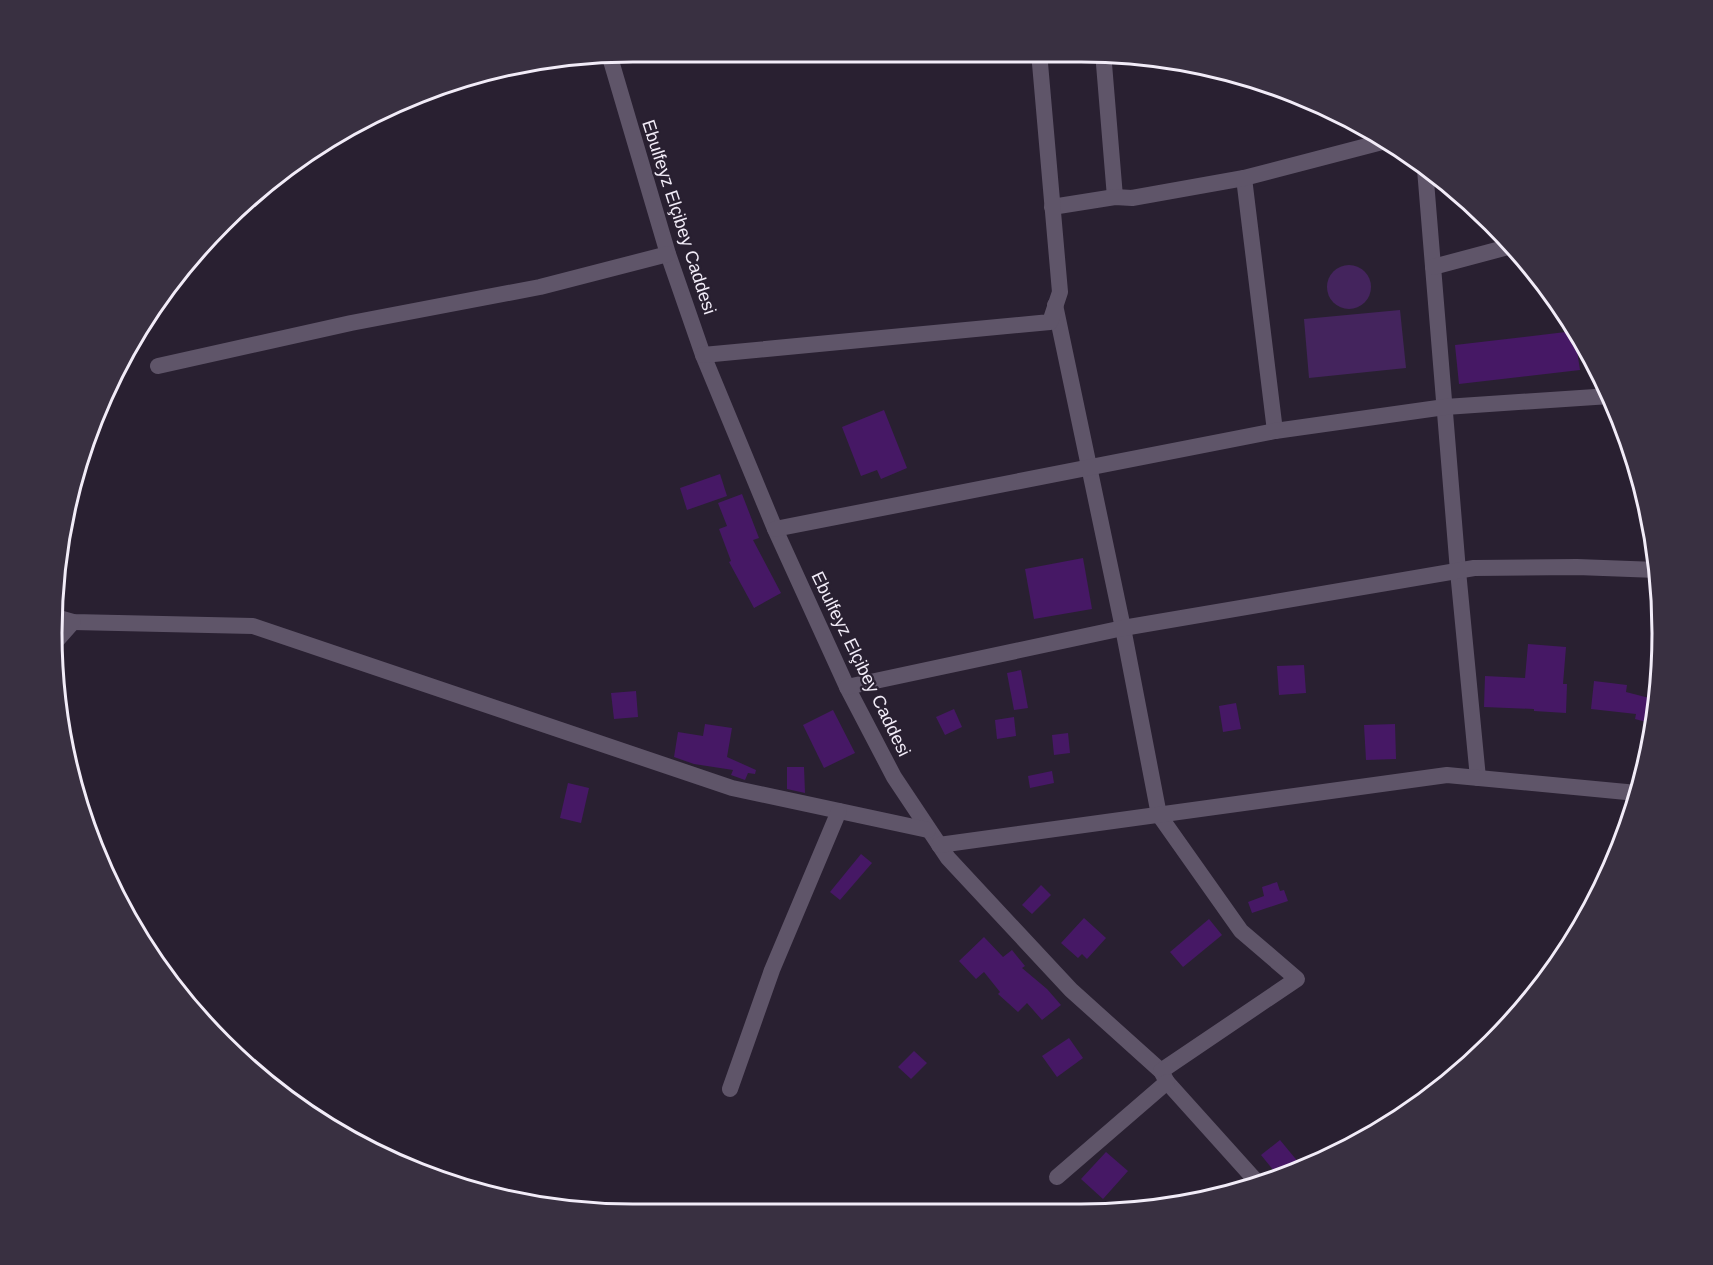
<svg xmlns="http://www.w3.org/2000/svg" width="1713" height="1265" font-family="Arial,sans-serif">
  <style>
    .green { fill: #44245d }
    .building { fill: #461865 }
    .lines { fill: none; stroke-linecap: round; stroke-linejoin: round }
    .minor { stroke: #5f5569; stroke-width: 16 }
    .labels { text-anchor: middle; stroke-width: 4.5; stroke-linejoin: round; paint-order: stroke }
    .street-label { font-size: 18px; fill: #f2ecf8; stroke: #292031 }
    .rim { fill: none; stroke: #f2ecf8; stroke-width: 3 }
  </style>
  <rect width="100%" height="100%" fill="#292031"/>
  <!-- green -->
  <g class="green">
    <circle cx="1349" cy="287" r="22"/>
    <path d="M 1400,310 L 1406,368 L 1309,378 L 1304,319 Z"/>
  </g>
  <!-- building -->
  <g class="building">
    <path d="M 1574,331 L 1580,370 L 1459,384 L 1455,345 Z"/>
    <path d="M 884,410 L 907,468 L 881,479 L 877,470 L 861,476 L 842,427 Z"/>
    <path d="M 720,474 L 727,496 L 687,510 L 680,488 Z"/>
    <path d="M 742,494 L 759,538 L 753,540 L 781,593 L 754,608 L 729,562 L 731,561 L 719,529 L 727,526 L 718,503 Z"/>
    <path d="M 1083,558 L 1092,609 L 1034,619 L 1025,569 Z"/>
    <path d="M 1528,644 L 1566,647 L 1563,684 L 1567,684 L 1566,713 L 1534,711 L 1534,709 L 1484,707 L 1485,676 L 1525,678 Z"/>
    <path d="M 1304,665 L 1306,693 L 1279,695 L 1277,666 Z"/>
    <path d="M 1021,670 L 1028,708 L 1014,710 L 1007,673 Z"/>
    <path d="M 1594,681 L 1627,685 L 1626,692 L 1657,700 L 1653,724 L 1635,719 L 1636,714 L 1591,709 Z"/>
    <path d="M 636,691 L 638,717 L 614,719 L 611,693 Z"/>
    <path d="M 1236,703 L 1241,729 L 1223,732 L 1219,706 Z"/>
    <path d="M 954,709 L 962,727 L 945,735 L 936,717 Z"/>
    <path d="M 833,710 L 855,753 L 824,768 L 803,725 Z"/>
    <path d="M 1014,717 L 1016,736 L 997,739 L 995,720 Z"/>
    <path d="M 705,724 L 732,728 L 727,757 L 756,770 L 755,774 L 748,773 L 745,780 L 731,775 L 733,770 L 694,764 L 674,757 L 678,732 L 703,736 Z"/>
    <path d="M 1395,724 L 1396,759 L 1366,760 L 1364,725 Z"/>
    <path d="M 1068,733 L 1070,753 L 1054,755 L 1052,735 Z"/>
    <path d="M 787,767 L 804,767 L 805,793 L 787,789 Z"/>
    <path d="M 1052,771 L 1054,783 L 1030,788 L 1028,776 Z"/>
    <path d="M 568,783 L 589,788 L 581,823 L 560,818 Z"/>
    <path d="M 861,854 L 872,863 L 840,900 L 830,892 Z"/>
    <path d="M 1277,882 L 1280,891 L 1284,890 L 1288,901 L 1252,913 L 1248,902 L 1264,896 L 1262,887 Z"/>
    <path d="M 1041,885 L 1051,895 L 1032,914 L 1022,905 Z"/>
    <path d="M 1084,918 L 1106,938 L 1087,959 L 1082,954 L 1078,958 L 1061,943 Z"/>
    <path d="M 1209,919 L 1222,935 L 1183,967 L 1170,952 Z"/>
    <path d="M 984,937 L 1003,957 L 1012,950 L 1025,966 L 1022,968 L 1047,989 L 1061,1005 L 1042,1020 L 1027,1003 L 1018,1012 L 998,994 L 1000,992 L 984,972 L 976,979 L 959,961 Z"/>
    <path d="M 1069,1038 L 1083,1058 L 1057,1077 L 1042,1056 Z"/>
    <path d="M 914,1051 L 927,1063 L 911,1079 L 898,1067 Z"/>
    <path d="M 1280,1140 L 1304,1169 L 1278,1176 L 1261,1155 Z"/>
    <path d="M 1106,1152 L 1128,1171 L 1103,1199 L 1081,1179 Z"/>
  </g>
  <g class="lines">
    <!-- minor -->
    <g class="minor">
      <path d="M 1103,52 L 1115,197"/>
      <path d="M 609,54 L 668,254 L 703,355 L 775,529 L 847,687 L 894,777 L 948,858 L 1071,990 L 1161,1071 L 1167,1082 L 1257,1182"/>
      <path d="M 1425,169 L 1458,571 L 1478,778"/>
      <path d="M 1244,178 L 1275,431"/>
      <path d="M 1052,207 L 1115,197 L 1132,198 L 1244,178 L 1386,141"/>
      <path d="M 1433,267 L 1508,247"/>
      <path d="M 1055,305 L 1123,628 L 1159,815 L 1241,931 L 1297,979 L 1161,1071"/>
      <path d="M 703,355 L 1050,322 L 1060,292 L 1039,52"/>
      <path d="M 158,366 L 351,323 L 540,287 L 668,254"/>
      <path d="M 775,529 L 1275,431 L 1445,407 L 1610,396"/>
      <path d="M 59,618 L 73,622 L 253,626 L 732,788 L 928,830"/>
      <path d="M 58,639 L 73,622"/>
      <path d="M 847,687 L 1123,628 L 1474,568 L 1577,567 L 1657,570"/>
      <path d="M 939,845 L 1447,775 L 1637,793"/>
      <path d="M 730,1089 L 772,970 L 839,811"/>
      <path d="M 1057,1177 L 1167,1082"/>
    </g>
  </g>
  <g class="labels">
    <!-- street labels -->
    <g class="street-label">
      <text transform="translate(679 217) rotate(72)" y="6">Ebulfeyz Elçibey Caddesi</text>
      <text transform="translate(861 664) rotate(64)" y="6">Ebulfeyz Elçibey Caddesi</text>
    </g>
  </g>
  <!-- crop -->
  <path d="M0 0H1713V1265H0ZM633 62H1081A571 571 0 0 1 1652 633V633A571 571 0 0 1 1081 1204H633A571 571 0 0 1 62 633V633A571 571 0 0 1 633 62Z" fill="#393041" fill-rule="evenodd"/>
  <path class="rim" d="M633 62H1081A571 571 0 0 1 1652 633V633A571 571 0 0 1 1081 1204H633A571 571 0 0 1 62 633V633A571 571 0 0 1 633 62Z"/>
</svg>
